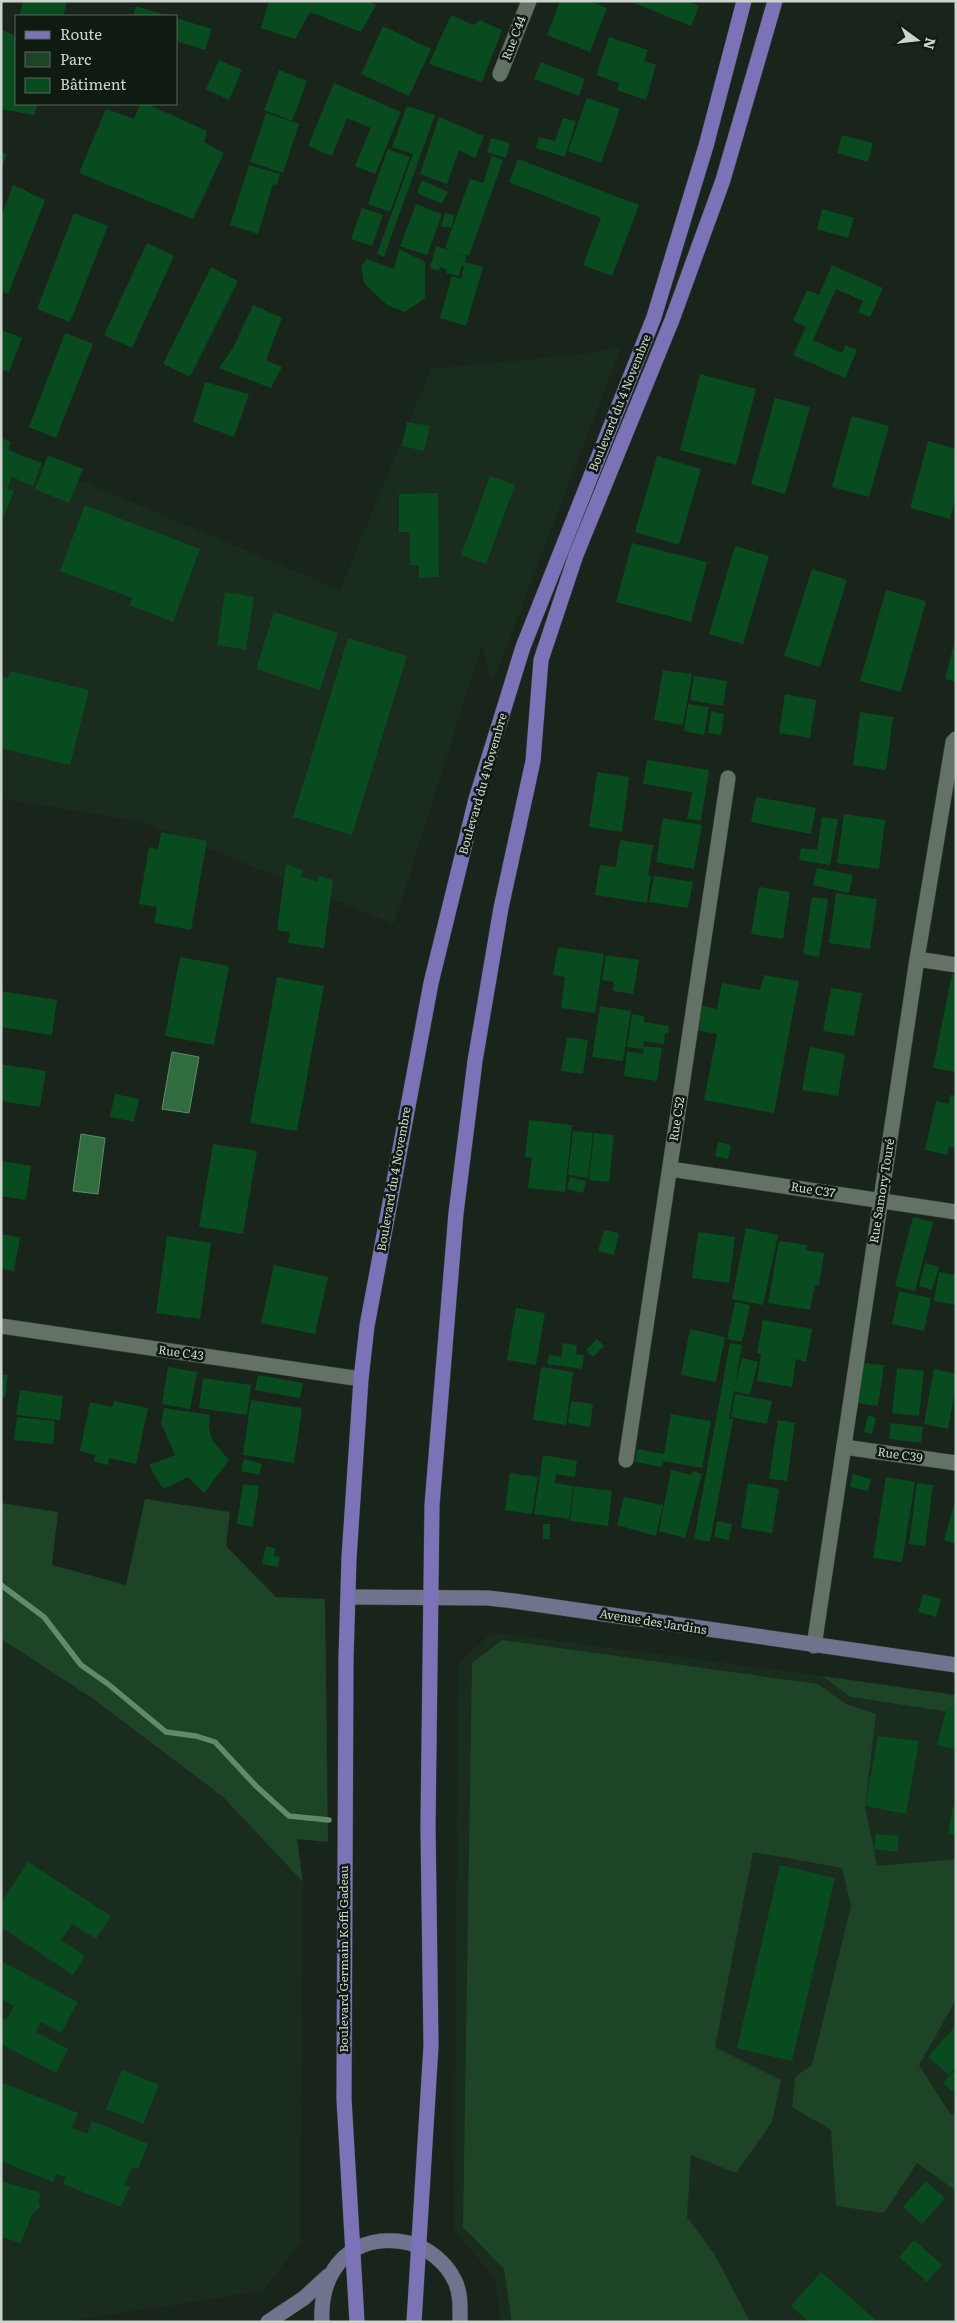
<svg xmlns="http://www.w3.org/2000/svg" width="957" height="2323" font-family="Literata,serif">
  <style>
    .built { fill: #1a2c1d }
    .green { fill: #1d4426 }
    .water { fill: #306c3e; stroke: #5f8b69 }
    .lines { fill: none; stroke-linecap: round; stroke-linejoin: round }
    .stream { stroke: #5f8b69; stroke-width: 5.5 }
    .building { fill: #084b1f }
    .street-casing { stroke: #343e36; stroke-width: 16 }
    .secondary-casing { stroke: #343e36; stroke-width: 16 }
    .primary-casing { stroke: #343e36; stroke-width: 16 }
    .street { stroke: #647266; stroke-width: 15 }
    .secondary { stroke: #6f738e; stroke-width: 15 }
    .primary { stroke: #7a73b7; stroke-width: 15 }
    .labels { text-anchor: middle; stroke-width: 5; stroke-linejoin: round; paint-order: stroke }
    .street-label { font-size: 12px; fill: #ccd4cd; stroke: #0f1b11 }
  </style>
  <rect width="100%" height="100%" fill="#19251b"/>
  <!-- built -->
  <g class="built">
    <path d="M 621,347 L 492,684 L 482,644 L 394,924 L 140,821 L 1,799 L 1,447 L 340,590 L 431,369 L 575,355 Z"/>
    <path d="M 492,1632 L 822,1676 L 852,1697 L 956,1713 L 956,2322 L 501,2322 L 495,2278 L 454,2231 L 458,1664 Z"/>
    <path d="M 1,1639 L 92,1698 L 223,1797 L 303,1882 L 300,2243 L 263,2291 L 63,2322 L 1,2322 Z"/>
  </g>
  <!-- green -->
  <g class="green">
    <path d="M 145,1499 L 230,1512 L 226,1546 L 276,1597 L 325,1599 L 328,1842 L 297,1839 L 303,1882 L 223,1797 L 92,1698 L 1,1639 L 1,1503 L 58,1512 L 52,1565 L 126,1585 Z"/>
    <path d="M 502,1640 L 818,1684 L 846,1704 L 876,1714 L 865,1806 L 877,1866 L 956,1859 L 956,2000 L 919,2065 L 951,2115 L 956,2112 L 956,2191 L 917,2163 L 884,2213 L 836,2206 L 831,2130 L 792,2107 L 795,2077 L 812,2065 L 851,1906 L 842,1868 L 753,1852 L 715,2047 L 781,2080 L 772,2122 L 736,2173 L 691,2155 L 687,2217 L 715,2255 L 750,2322 L 512,2322 L 504,2269 L 463,2227 L 472,1663 Z"/>
    <path d="M 822,1676 L 956,1695 L 956,1713 L 851,1697 Z"/>
  </g>
  <!-- water -->
  <g class="water">
    <path d="M 172,1052 L 199,1057 L 189,1113 L 162,1109 Z"/>
    <path d="M 81,1134 L 105,1138 L 98,1194 L 73,1191 Z"/>
  </g>
  <g class="lines">
    <!-- stream -->
    <path class="stream" d="M 1,1585 L 44,1617 L 81,1665 L 108,1684 L 166,1732 L 196,1736 L 215,1742 L 256,1786 L 289,1816 L 329,1820"/>
  </g>
  <!-- building -->
  <g class="building">
    <path d="M 23,1 L 67,1 L 63,16 L 19,16 Z"/>
    <path d="M 269,1 L 369,1 L 376,5 L 361,32 L 310,12 L 295,39 L 261,28 Z"/>
    <path d="M 560,1 L 589,1 L 607,8 L 590,52 L 547,35 Z"/>
    <path d="M 629,1 L 688,1 L 699,6 L 691,26 Z"/>
    <path d="M 136,6 L 168,16 L 133,16 Z"/>
    <path d="M 451,15 L 474,25 L 479,20 L 502,30 L 482,82 L 429,64 Z"/>
    <path d="M 176,18 L 212,29 L 205,50 L 176,41 Z"/>
    <path d="M 383,26 L 431,49 L 409,96 L 361,74 Z"/>
    <path d="M 2,30 L 16,36 L 16,104 L 38,104 L 34,115 L 1,109 Z"/>
    <path d="M 609,37 L 648,50 L 644,61 L 656,65 L 646,100 L 617,90 L 619,83 L 596,75 Z"/>
    <path d="M 219,60 L 242,70 L 229,100 L 206,89 Z"/>
    <path d="M 541,62 L 585,79 L 579,96 L 534,79 Z"/>
    <path d="M 279,70 L 307,81 L 292,121 L 264,110 Z"/>
    <path d="M 334,83 L 401,112 L 375,174 L 355,166 L 371,128 L 347,118 L 332,156 L 308,146 Z"/>
    <path d="M 587,98 L 620,109 L 601,163 L 568,151 Z"/>
    <path d="M 140,104 L 147,104 L 207,131 L 204,142 L 224,153 L 193,219 L 79,173 L 106,109 L 134,119 Z"/>
    <path d="M 407,106 L 435,115 L 384,257 L 377,254 L 413,154 L 392,147 Z"/>
    <path d="M 266,113 L 299,124 L 283,173 L 250,162 Z"/>
    <path d="M 439,117 L 484,136 L 475,158 L 459,150 L 447,184 L 420,174 Z"/>
    <path d="M 563,118 L 576,121 L 565,157 L 536,148 L 539,137 L 555,141 Z"/>
    <path d="M 842,135 L 873,143 L 868,162 L 837,153 Z"/>
    <path d="M 491,138 L 510,143 L 506,158 L 487,152 Z"/>
    <path d="M 388,149 L 410,157 L 390,212 L 368,204 Z"/>
    <path d="M 1,152 L 7,154 L 1,169 Z"/>
    <path d="M 492,156 L 503,160 L 469,256 L 455,253 L 466,256 L 465,262 L 483,267 L 466,326 L 440,318 L 452,276 L 461,279 L 464,266 L 462,265 L 459,276 L 446,273 L 447,270 L 440,267 L 439,271 L 430,268 L 436,246 L 451,251 L 445,248 L 470,179 L 483,183 Z"/>
    <path d="M 518,159 L 639,205 L 612,276 L 583,265 L 601,218 L 509,182 Z"/>
    <path d="M 249,165 L 280,174 L 277,185 L 273,184 L 258,234 L 230,225 Z"/>
    <path d="M 422,180 L 448,192 L 442,204 L 417,193 Z"/>
    <path d="M 13,185 L 45,200 L 8,294 L 1,291 L 1,217 Z"/>
    <path d="M 416,204 L 442,214 L 427,255 L 400,246 Z"/>
    <path d="M 362,208 L 383,215 L 372,246 L 351,239 Z"/>
    <path d="M 822,209 L 854,218 L 848,238 L 817,229 Z"/>
    <path d="M 74,213 L 108,226 L 70,322 L 37,309 Z"/>
    <path d="M 445,213 L 455,215 L 451,228 L 441,226 Z"/>
    <path d="M 147,243 L 174,256 L 132,348 L 104,335 Z"/>
    <path d="M 399,249 L 425,262 L 425,298 L 405,312 L 387,305 L 364,283 L 361,266 L 367,259 L 394,269 Z"/>
    <path d="M 832,265 L 883,288 L 870,317 L 858,312 L 863,301 L 836,289 L 813,340 L 842,353 L 846,345 L 857,350 L 845,378 L 793,355 L 806,327 L 793,321 L 807,290 L 819,295 Z"/>
    <path d="M 211,267 L 238,281 L 190,377 L 163,364 Z"/>
    <path d="M 253,305 L 282,318 L 266,360 L 282,367 L 271,388 L 219,368 L 233,348 Z"/>
    <path d="M 1,330 L 22,338 L 9,372 L 1,369 Z"/>
    <path d="M 65,333 L 93,344 L 56,438 L 29,427 Z"/>
    <path d="M 700,374 L 756,389 L 736,465 L 680,450 Z"/>
    <path d="M 205,382 L 249,394 L 234,437 L 193,422 Z"/>
    <path d="M 775,398 L 810,407 L 785,494 L 751,484 Z"/>
    <path d="M 852,416 L 889,426 L 869,497 L 832,487 Z"/>
    <path d="M 407,422 L 430,426 L 424,451 L 402,446 Z"/>
    <path d="M 1,438 L 11,442 L 8,450 L 42,463 L 33,486 L 12,477 L 7,489 L 14,491 L 4,516 L 1,514 Z"/>
    <path d="M 928,441 L 956,449 L 956,495 L 950,519 L 910,508 Z"/>
    <path d="M 48,455 L 83,469 L 69,503 L 35,489 Z"/>
    <path d="M 657,456 L 701,469 L 679,545 L 635,532 Z"/>
    <path d="M 490,476 L 515,485 L 486,564 L 461,555 Z"/>
    <path d="M 438,493 L 439,577 L 419,578 L 419,565 L 410,565 L 410,532 L 399,532 L 399,494 Z"/>
    <path d="M 85,505 L 200,549 L 173,622 L 129,605 L 132,598 L 60,571 Z"/>
    <path d="M 632,543 L 707,562 L 691,622 L 616,602 Z"/>
    <path d="M 735,546 L 769,556 L 743,644 L 709,634 Z"/>
    <path d="M 812,569 L 847,580 L 820,667 L 784,656 Z"/>
    <path d="M 886,590 L 926,601 L 901,692 L 860,681 Z"/>
    <path d="M 225,592 L 254,597 L 246,650 L 217,645 Z"/>
    <path d="M 274,612 L 338,633 L 320,690 L 256,669 Z"/>
    <path d="M 348,638 L 407,656 L 352,835 L 293,817 Z"/>
    <path d="M 955,641 L 956,641 L 956,682 L 945,679 Z"/>
    <path d="M 663,670 L 692,674 L 683,725 L 654,720 Z"/>
    <path d="M 10,671 L 89,690 L 70,765 L 1,748 L 1,677 L 8,678 Z"/>
    <path d="M 694,676 L 727,681 L 723,706 L 690,700 Z"/>
    <path d="M 785,694 L 816,700 L 810,738 L 779,733 Z"/>
    <path d="M 688,704 L 709,707 L 704,735 L 684,731 Z"/>
    <path d="M 711,711 L 724,714 L 721,735 L 708,733 Z"/>
    <path d="M 860,712 L 893,717 L 886,770 L 853,765 Z"/>
    <path d="M 647,760 L 709,770 L 701,821 L 687,819 L 692,792 L 643,784 Z"/>
    <path d="M 597,772 L 629,777 L 622,832 L 589,827 Z"/>
    <path d="M 756,797 L 816,808 L 811,834 L 751,822 Z"/>
    <path d="M 844,814 L 885,820 L 879,869 L 837,863 Z"/>
    <path d="M 822,817 L 838,819 L 830,865 L 799,860 L 801,848 L 817,850 Z"/>
    <path d="M 663,818 L 702,825 L 694,869 L 656,862 Z"/>
    <path d="M 161,832 L 207,841 L 191,930 L 154,923 L 157,907 L 139,904 L 149,847 L 158,849 Z"/>
    <path d="M 620,840 L 653,845 L 648,876 L 651,876 L 647,903 L 595,895 L 600,865 L 616,867 Z"/>
    <path d="M 286,864 L 303,870 L 301,876 L 317,882 L 319,876 L 333,880 L 324,948 L 288,943 L 290,932 L 277,930 Z"/>
    <path d="M 817,868 L 853,875 L 849,893 L 813,885 Z"/>
    <path d="M 654,876 L 693,882 L 688,908 L 649,902 Z"/>
    <path d="M 759,887 L 790,892 L 783,939 L 751,934 Z"/>
    <path d="M 836,893 L 877,899 L 870,949 L 829,943 Z"/>
    <path d="M 812,897 L 828,899 L 819,957 L 803,954 Z"/>
    <path d="M 558,947 L 604,954 L 595,1013 L 561,1008 L 565,977 L 553,975 Z"/>
    <path d="M 606,955 L 639,960 L 633,994 L 613,991 L 614,982 L 602,980 Z"/>
    <path d="M 180,957 L 229,966 L 214,1045 L 165,1036 Z"/>
    <path d="M 952,974 L 956,975 L 956,1072 L 933,1068 Z"/>
    <path d="M 764,975 L 799,981 L 774,1113 L 704,1100 L 717,1034 L 697,1030 L 702,1006 L 717,1009 L 722,983 L 760,990 Z"/>
    <path d="M 277,977 L 324,986 L 297,1131 L 250,1123 Z"/>
    <path d="M 831,988 L 862,993 L 854,1036 L 823,1031 Z"/>
    <path d="M 1,991 L 57,1000 L 52,1035 L 1,1027 Z"/>
    <path d="M 600,1006 L 631,1011 L 623,1061 L 592,1057 Z"/>
    <path d="M 632,1014 L 644,1016 L 644,1022 L 669,1026 L 668,1034 L 665,1033 L 664,1044 L 644,1041 L 643,1049 L 627,1047 Z"/>
    <path d="M 567,1037 L 588,1040 L 583,1074 L 561,1071 Z"/>
    <path d="M 644,1046 L 662,1048 L 657,1081 L 624,1076 L 627,1051 L 643,1054 Z"/>
    <path d="M 810,1047 L 845,1054 L 838,1096 L 802,1090 Z"/>
    <path d="M 1,1064 L 46,1071 L 40,1107 L 1,1101 Z"/>
    <path d="M 115,1094 L 139,1099 L 134,1122 L 110,1117 Z"/>
    <path d="M 950,1095 L 956,1096 L 956,1148 L 949,1147 L 947,1155 L 925,1150 L 936,1101 L 949,1104 Z"/>
    <path d="M 529,1120 L 572,1125 L 565,1192 L 528,1188 L 532,1158 L 525,1157 Z"/>
    <path d="M 573,1131 L 593,1133 L 588,1178 L 568,1175 Z"/>
    <path d="M 594,1133 L 614,1135 L 609,1182 L 589,1180 Z"/>
    <path d="M 718,1142 L 731,1145 L 728,1159 L 715,1156 Z"/>
    <path d="M 213,1144 L 257,1151 L 243,1234 L 199,1227 Z"/>
    <path d="M 1,1161 L 31,1166 L 26,1200 L 1,1196 Z"/>
    <path d="M 570,1177 L 586,1181 L 583,1193 L 567,1189 Z"/>
    <path d="M 913,1217 L 933,1222 L 915,1291 L 895,1286 Z"/>
    <path d="M 746,1228 L 778,1235 L 763,1305 L 732,1299 Z"/>
    <path d="M 604,1230 L 619,1233 L 614,1255 L 598,1251 Z"/>
    <path d="M 698,1232 L 735,1237 L 729,1283 L 692,1278 Z"/>
    <path d="M 1,1234 L 20,1237 L 14,1271 L 1,1269 Z"/>
    <path d="M 167,1236 L 211,1243 L 200,1319 L 156,1313 Z"/>
    <path d="M 779,1241 L 807,1245 L 806,1250 L 824,1253 L 819,1285 L 815,1285 L 810,1310 L 768,1303 Z"/>
    <path d="M 925,1263 L 939,1267 L 932,1290 L 919,1286 Z"/>
    <path d="M 274,1265 L 328,1277 L 315,1334 L 261,1323 Z"/>
    <path d="M 939,1272 L 956,1275 L 956,1305 L 934,1301 Z"/>
    <path d="M 899,1291 L 931,1298 L 924,1331 L 892,1324 Z"/>
    <path d="M 735,1302 L 750,1305 L 742,1342 L 727,1339 Z"/>
    <path d="M 516,1308 L 545,1313 L 536,1365 L 507,1360 Z"/>
    <path d="M 763,1320 L 812,1329 L 806,1362 L 796,1359 L 792,1387 L 757,1381 L 761,1354 L 757,1353 Z"/>
    <path d="M 690,1329 L 725,1337 L 716,1382 L 681,1375 Z"/>
    <path d="M 597,1339 L 604,1346 L 593,1357 L 586,1350 Z"/>
    <path d="M 563,1343 L 577,1345 L 576,1354 L 584,1355 L 582,1369 L 547,1364 L 549,1355 L 561,1357 Z"/>
    <path d="M 730,1343 L 742,1345 L 735,1386 L 742,1358 L 758,1362 L 750,1395 L 734,1391 L 729,1419 L 733,1419 L 710,1542 L 694,1539 Z"/>
    <path d="M 862,1363 L 884,1365 L 878,1406 L 857,1403 Z"/>
    <path d="M 168,1367 L 197,1372 L 190,1409 L 162,1404 Z"/>
    <path d="M 541,1367 L 573,1372 L 566,1425 L 533,1420 Z"/>
    <path d="M 897,1368 L 924,1371 L 919,1416 L 892,1413 Z"/>
    <path d="M 934,1369 L 956,1374 L 956,1387 L 948,1429 L 924,1424 Z"/>
    <path d="M 1,1374 L 8,1375 L 5,1397 L 1,1397 Z"/>
    <path d="M 258,1375 L 303,1383 L 300,1398 L 255,1390 Z"/>
    <path d="M 203,1378 L 251,1385 L 247,1415 L 199,1408 Z"/>
    <path d="M 20,1390 L 63,1396 L 60,1420 L 16,1415 Z"/>
    <path d="M 735,1394 L 772,1401 L 767,1424 L 731,1417 Z"/>
    <path d="M 251,1400 L 302,1408 L 294,1463 L 243,1455 Z"/>
    <path d="M 114,1401 L 148,1408 L 136,1464 L 109,1458 L 108,1465 L 94,1462 L 95,1455 L 80,1451 L 90,1402 L 112,1407 Z"/>
    <path d="M 571,1401 L 593,1404 L 590,1427 L 568,1423 Z"/>
    <path d="M 164,1408 L 210,1415 L 209,1427 L 212,1440 L 229,1460 L 204,1493 L 188,1477 L 163,1489 L 149,1465 L 175,1455 L 161,1423 Z"/>
    <path d="M 671,1414 L 711,1421 L 702,1468 L 663,1461 L 662,1467 L 635,1462 L 637,1449 L 664,1454 Z"/>
    <path d="M 868,1415 L 876,1418 L 872,1434 L 864,1432 Z"/>
    <path d="M 17,1417 L 55,1421 L 53,1444 L 14,1440 Z"/>
    <path d="M 778,1420 L 795,1423 L 787,1481 L 769,1479 Z"/>
    <path d="M 891,1423 L 923,1427 L 921,1443 L 889,1439 Z"/>
    <path d="M 543,1455 L 577,1461 L 575,1477 L 556,1474 L 555,1483 L 573,1486 L 569,1519 L 534,1514 Z"/>
    <path d="M 244,1459 L 262,1464 L 259,1475 L 241,1471 Z"/>
    <path d="M 671,1470 L 691,1475 L 692,1471 L 702,1474 L 685,1538 L 659,1531 Z"/>
    <path d="M 510,1473 L 538,1477 L 532,1514 L 505,1510 Z"/>
    <path d="M 853,1474 L 871,1479 L 868,1491 L 850,1487 Z"/>
    <path d="M 886,1477 L 915,1482 L 902,1562 L 873,1558 Z"/>
    <path d="M 748,1483 L 779,1489 L 772,1533 L 741,1528 Z"/>
    <path d="M 917,1483 L 933,1485 L 925,1546 L 909,1544 Z"/>
    <path d="M 243,1484 L 259,1486 L 253,1527 L 237,1524 Z"/>
    <path d="M 574,1486 L 612,1491 L 608,1526 L 570,1521 Z"/>
    <path d="M 624,1497 L 663,1505 L 656,1536 L 617,1525 Z"/>
    <path d="M 955,1502 L 956,1502 L 956,1544 L 944,1540 Z"/>
    <path d="M 717,1521 L 732,1524 L 729,1540 L 714,1537 Z"/>
    <rect x="543" y="1524" width="7" height="15"/>
    <path d="M 266,1546 L 275,1548 L 274,1556 L 280,1557 L 278,1567 L 262,1564 Z"/>
    <path d="M 923,1594 L 941,1599 L 936,1617 L 918,1612 Z"/>
    <path d="M 947,1706 L 956,1709 L 956,1749 L 937,1745 Z"/>
    <path d="M 878,1736 L 919,1741 L 906,1814 L 865,1806 Z"/>
    <path d="M 953,1806 L 956,1807 L 956,1836 L 948,1834 Z"/>
    <path d="M 876,1834 L 899,1836 L 897,1852 L 874,1849 Z"/>
    <path d="M 28,1862 L 111,1916 L 96,1939 L 72,1924 L 61,1940 L 85,1956 L 73,1975 L 1,1927 L 1,1903 Z"/>
    <path d="M 780,1865 L 835,1878 L 792,2061 L 737,2048 Z"/>
    <path d="M 1,1961 L 78,2002 L 61,2033 L 41,2022 L 36,2032 L 68,2049 L 56,2073 L 1,2044 L 1,2017 L 6,2020 L 14,2006 L 1,1999 Z"/>
    <path d="M 956,2025 L 956,2067 L 949,2075 L 928,2057 Z"/>
    <path d="M 956,2069 L 956,2094 L 943,2083 Z"/>
    <path d="M 122,2070 L 159,2085 L 143,2124 L 106,2109 Z"/>
    <path d="M 1,2082 L 78,2113 L 72,2128 L 87,2134 L 92,2121 L 148,2144 L 138,2169 L 132,2167 L 124,2185 L 130,2187 L 121,2207 L 63,2184 L 66,2177 L 56,2174 L 53,2182 L 1,2161 Z"/>
    <path d="M 1,2181 L 41,2193 L 38,2202 L 41,2207 L 32,2214 L 21,2243 L 1,2237 Z"/>
    <path d="M 926,2181 L 945,2198 L 922,2224 L 903,2207 Z"/>
    <path d="M 914,2240 L 942,2265 L 927,2282 L 899,2257 Z"/>
    <path d="M 821,2272 L 878,2322 L 809,2322 L 791,2306 Z"/>
  </g>
  <g class="lines">
    <!-- street casing -->
    <g class="street-casing">
      <g id="street">
        <path d="M 500,74 L 529,1"/>
        <path d="M 917,959 L 956,965"/>
        <path d="M 670,1169 L 956,1212"/>
        <path d="M 1,1326 L 361,1379"/>
        <path d="M 844,1447 L 956,1463"/>
        <path d="M 626,1460 L 728,778"/>
        <path d="M 814,1646 L 917,959 L 953,742 L 956,739"/>
      </g>
    </g>
    <!-- secondary casing -->
    <g class="secondary-casing">
      <g id="secondary">
        <path d="M 349,1597 L 488,1598 L 514,1601 L 956,1665"/>
        <path d="M 268,2322 L 304,2298 L 328,2276"/>
        <path d="M 322,2322 C 319,2268 354,2231 409,2243 C 428,2248 446,2262 455,2281 C 461,2294 460,2308 460,2322"/>
      </g>
    </g>
    <!-- primary casing -->
    <g class="primary-casing">
      <g id="primary">
        <path d="M 357,2322 L 344,2099 L 346,1659 L 349,1558 L 361,1379 L 367,1326 L 431,983 L 476,799 L 523,647 L 654,317 L 706,146 L 744,1"/>
        <path d="M 414,2322 L 431,2046 L 428,1826 L 432,1505 L 456,1213 L 475,1061 L 501,908 L 533,761 L 541,660 L 576,555 L 672,320 L 723,180 L 775,1"/>
      </g>
    </g>
    <!-- street -->
    <use href="#street" class="street"/>
    <!-- secondary -->
    <use href="#secondary" class="secondary"/>
    <!-- primary -->
    <use href="#primary" class="primary"/>
  </g>
  <g class="labels">
    <!-- street labels -->
    <g class="street-label">
      <text transform="translate(514 38) rotate(-69)" y="4">Rue C44</text>
      <text transform="translate(620 403) rotate(-68)" y="4">Boulevard du 4 Novembre</text>
      <text transform="translate(483 784) rotate(-74)" y="4">Boulevard du 4 Novembre</text>
      <text transform="translate(677 1119) rotate(-81)" y="4">Rue C52</text>
      <text transform="translate(394 1179) rotate(-80)" y="4">Boulevard du 4 Novembre</text>
      <text transform="translate(813 1190) rotate(9)" y="4">Rue C37</text>
      <text transform="translate(882 1191) rotate(-81)" y="4">Rue Samory Touré</text>
      <text transform="translate(181 1353) rotate(8)" y="4">Rue C43</text>
      <text transform="translate(900 1455) rotate(8)" y="4">Rue C39</text>
      <text transform="translate(653 1622) rotate(9)" y="4">Avenue des Jardins</text>
      <text transform="translate(344 1959) rotate(-90)" y="4">Boulevard Germain Koffi Gadeau</text>
    </g>
  </g>
  <!-- border -->
  <rect width="957" height="2323" fill="none" stroke="#ccd4cd" stroke-width="5"/>
  <!-- legend -->
  <rect x="15" y="15" width="162" height="90" fill="#0f1b11" stroke="#5b655c"/>
  <rect x="25" y="31" width="25" height="8" fill="#7a73b7" stroke="#5b655c"/>
  <text x="60" y="40" font-size="15" fill="#ccd4cd">Route</text>
  <rect x="25" y="52" width="25" height="15" fill="#1d4426" stroke="#5b655c"/>
  <text x="60" y="65" font-size="15" fill="#ccd4cd">Parc</text>
  <rect x="25" y="78" width="25" height="15" fill="#084b1f" stroke="#5b655c"/>
  <text x="60" y="90" font-size="15" fill="#ccd4cd">Bâtiment</text>
  <!-- north arrow -->
  <g transform="translate(917 40) rotate(105)" stroke="#0f1b11" stroke-width="4" paint-order="stroke">
  <path d="M0-4L9 19L0 12L-9 19Z" fill="#ccd4cd"/>
  <text y="-8" font-size="14" font-weight="bold" text-anchor="middle" fill="#ccd4cd">N</text>
  </g>
</svg>
